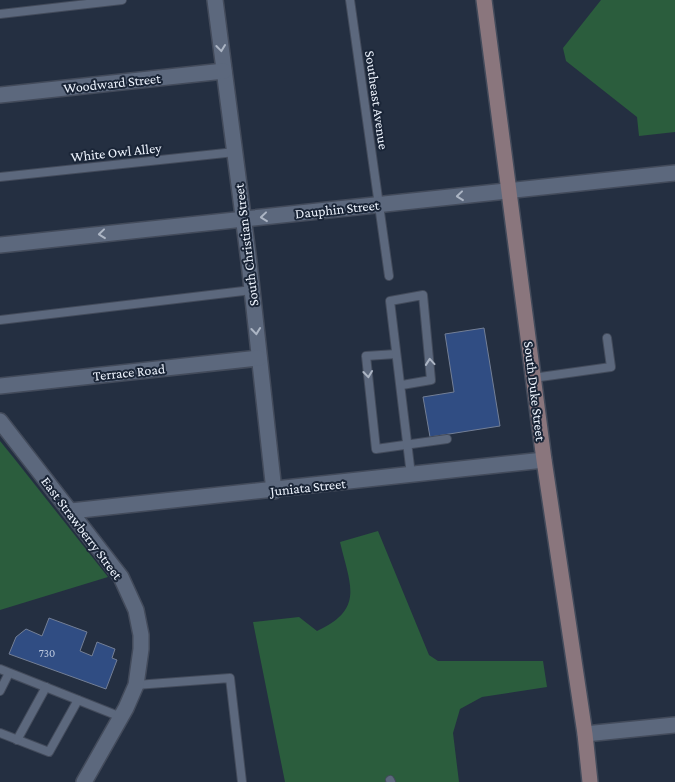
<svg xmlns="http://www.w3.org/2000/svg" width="675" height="782" font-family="'Crimson Pro',serif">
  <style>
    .green { fill: #2b5d3d }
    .building { fill: #304d83; stroke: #737f96 }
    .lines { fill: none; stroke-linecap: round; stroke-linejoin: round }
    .lane-casing { stroke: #434b5b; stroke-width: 10 }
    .street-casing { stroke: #434b5b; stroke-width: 18 }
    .secondary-casing { stroke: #434b5b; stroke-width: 18 }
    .lane { stroke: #5c687d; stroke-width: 8 }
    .street { stroke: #5c687d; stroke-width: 15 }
    .secondary { stroke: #8a767d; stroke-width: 15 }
    .oneway { stroke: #acb5c4 }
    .labels { text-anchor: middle; stroke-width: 4; stroke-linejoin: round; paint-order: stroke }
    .number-label { font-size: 11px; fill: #becadf }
    .street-label { font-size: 14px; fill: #eef4fe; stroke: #1a2537 }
  </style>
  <rect width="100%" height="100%" fill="#242f41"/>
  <!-- green -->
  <g class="green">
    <path d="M 601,0 L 675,0 L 675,132 L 639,136 L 637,117 L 566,61 L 563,48 Z"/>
    <path d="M 0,441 L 13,457 L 108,577 L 0,610 Z"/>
    <path d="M 378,531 L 429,655 L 438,661 L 543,661 L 547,687 L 482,697 L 460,709 L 453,733 L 459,782 L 285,782 L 253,622 L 299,617 L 317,631 C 365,609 350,585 340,542 Z"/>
  </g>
  <!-- building -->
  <g class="building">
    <path d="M 484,328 L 500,426 L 430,437 L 423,397 L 454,392 L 445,334 Z"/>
    <path d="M 49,618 L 87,632 L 80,651 L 92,656 L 97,642 L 115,649 L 112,658 L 117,660 L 106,689 L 9,654 L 16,637 L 26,629 L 42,636 Z"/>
  </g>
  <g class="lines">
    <!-- lane casing -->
    <g class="lane-casing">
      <g id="lane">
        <path d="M 350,0 L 389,276"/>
        <path d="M 0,14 L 122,0"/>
        <path d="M 0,177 L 235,152"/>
        <path d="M 0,320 L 252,290"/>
        <path d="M 396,354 L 366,356 L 376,449 L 447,439"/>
        <path d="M 533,378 L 611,367 L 607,338"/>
        <path d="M 402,385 L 431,380 L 423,295 L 390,301 L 411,475"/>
        <path d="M 0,669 L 121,717"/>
        <path d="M 136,685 L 230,678 L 242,782"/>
        <path d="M 0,691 L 9,673"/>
        <path d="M 0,733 L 49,752 L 78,700"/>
        <path d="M 17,740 L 46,687"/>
        <path d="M 390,780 L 391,782"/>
      </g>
    </g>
    <!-- street casing -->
    <g class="street-casing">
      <g id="street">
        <path d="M 215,0 L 249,262 L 274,491"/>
        <path d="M 0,95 L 224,71"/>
        <path d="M 0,245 L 675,173"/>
        <path d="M 0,386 L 259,358"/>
        <path d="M 0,421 L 121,577 L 136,610 L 141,635 L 141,649 L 136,685 L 126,708 L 84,782"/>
        <path d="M 71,511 L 544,460"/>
        <path d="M 585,734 L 675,725"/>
      </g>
    </g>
    <!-- secondary casing -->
    <g class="secondary-casing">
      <path id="secondary" d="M 484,0 L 544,460 L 585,734 L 590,782"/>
    </g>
    <!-- lane -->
    <use href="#lane" class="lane"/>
    <!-- street -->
    <use href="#street" class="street"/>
    <!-- secondary -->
    <use href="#secondary" class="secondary"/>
  </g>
  <!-- one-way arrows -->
  <defs><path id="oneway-chevron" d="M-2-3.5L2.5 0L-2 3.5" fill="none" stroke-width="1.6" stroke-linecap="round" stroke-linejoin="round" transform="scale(1.25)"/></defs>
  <g class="oneway">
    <use href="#oneway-chevron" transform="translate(221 48) rotate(83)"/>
    <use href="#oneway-chevron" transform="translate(460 196) rotate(174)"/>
    <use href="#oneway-chevron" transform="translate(264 217) rotate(174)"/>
    <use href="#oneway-chevron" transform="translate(102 234) rotate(174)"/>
    <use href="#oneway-chevron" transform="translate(256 331) rotate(84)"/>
    <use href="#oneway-chevron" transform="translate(430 362) rotate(-95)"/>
    <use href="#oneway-chevron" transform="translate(368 374) rotate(84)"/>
  </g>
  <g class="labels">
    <!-- number labels -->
    <g class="number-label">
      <text x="47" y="657">730</text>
    </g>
    <!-- street labels -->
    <g class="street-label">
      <text transform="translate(112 83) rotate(-6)" y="5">Woodward Street</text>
      <text transform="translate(377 100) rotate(82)" y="5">Southeast Avenue</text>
      <text transform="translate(116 152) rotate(-6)" y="5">White Owl Alley</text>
      <text transform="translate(337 209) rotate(-6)" y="5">Dauphin Street</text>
      <text transform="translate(246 245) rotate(-97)" y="5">South Christian Street</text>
      <text transform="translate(129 372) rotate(-6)" y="5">Terrace Road</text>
      <text transform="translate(535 391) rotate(83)" y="5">South Duke Street</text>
      <text transform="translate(308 487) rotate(-6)" y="5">Juniata Street</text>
      <text transform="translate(82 528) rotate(53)" y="5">East Strawberry Street</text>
    </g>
  </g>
</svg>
